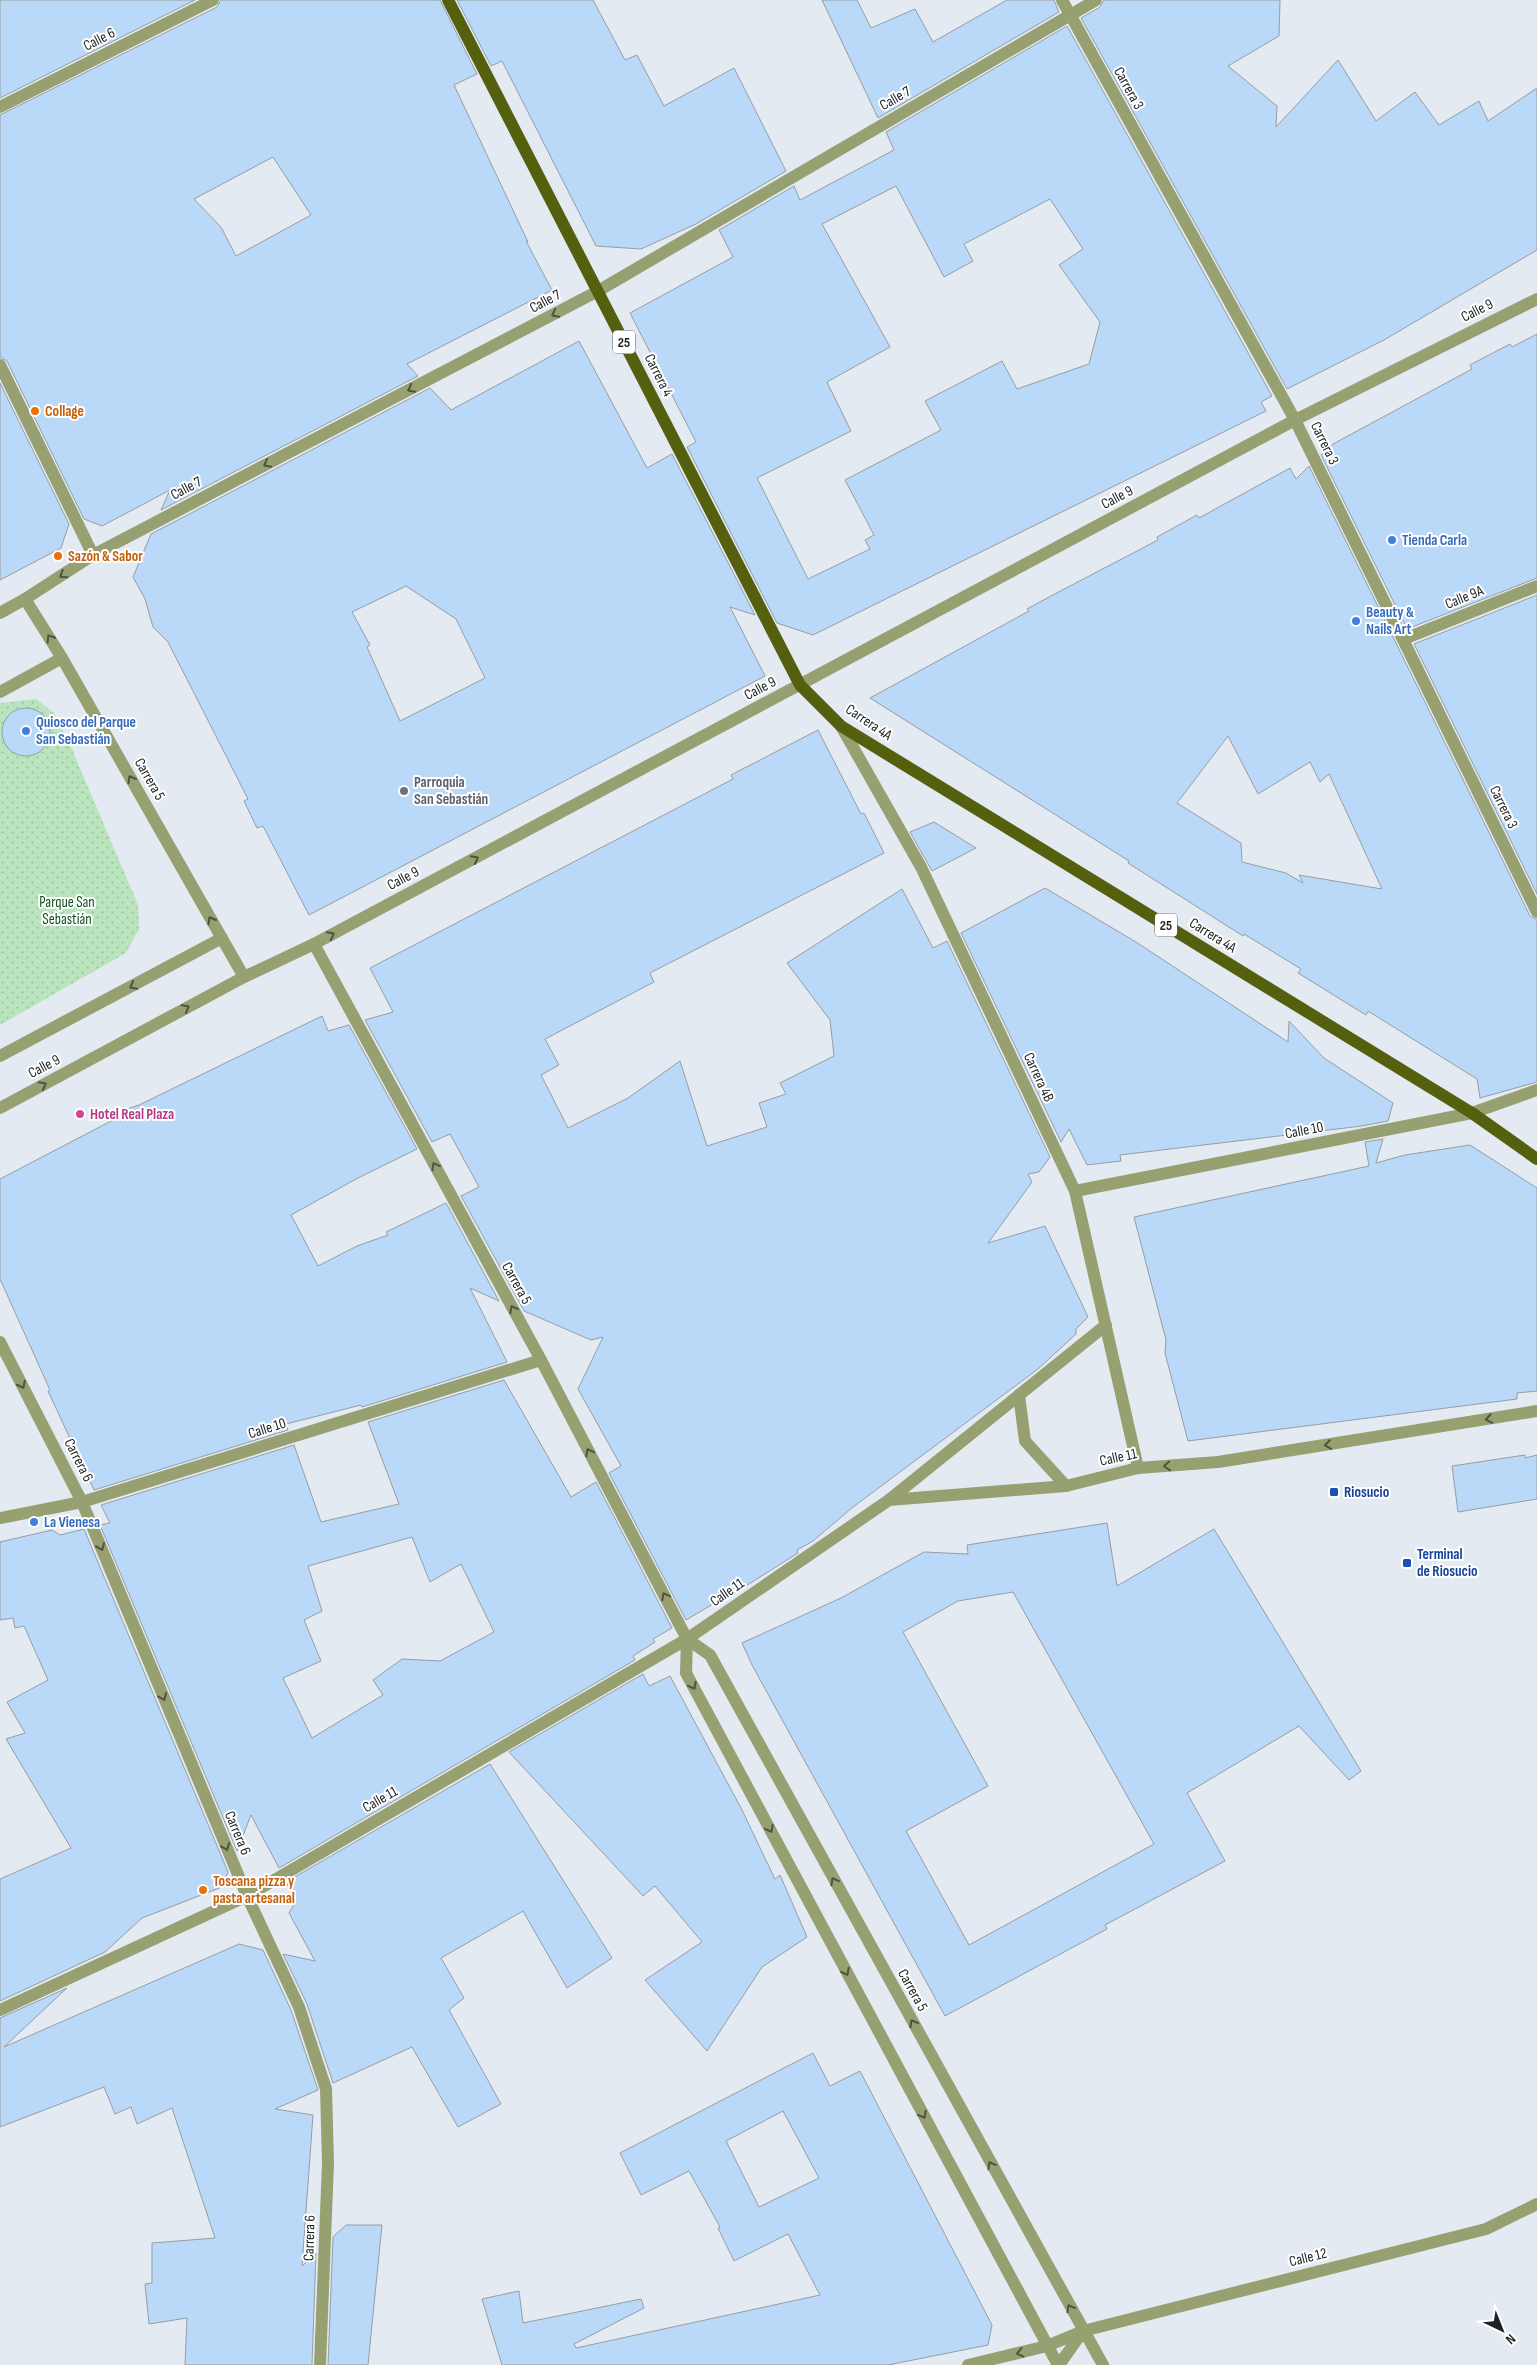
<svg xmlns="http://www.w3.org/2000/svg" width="1537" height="2365" font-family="'Sofia Sans Condensed',sans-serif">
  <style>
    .park { fill: url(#park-dots) }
    .building { fill: #bad8f7; stroke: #969da4; fill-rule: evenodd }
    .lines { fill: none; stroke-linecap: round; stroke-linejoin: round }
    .minor { stroke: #96a070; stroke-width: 12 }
    .tertiary { stroke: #96a070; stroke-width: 12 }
    .primary { stroke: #54600e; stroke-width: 12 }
    .oneway { stroke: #4f5442 }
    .food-dot { fill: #e8710a; stroke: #fff; stroke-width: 2 }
    .shop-dot { fill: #3f7fe0; stroke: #fff; stroke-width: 2 }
    .worship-dot { fill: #6b7280; stroke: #fff; stroke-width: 2 }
    .hotel-dot { fill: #d1479c; stroke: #fff; stroke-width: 2 }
    .transit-dot { fill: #1a4fb4; stroke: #fff; stroke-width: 2 }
    .labels { text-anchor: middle; stroke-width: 4; stroke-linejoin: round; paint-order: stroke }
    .shield { fill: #fff; stroke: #626466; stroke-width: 1 }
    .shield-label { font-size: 14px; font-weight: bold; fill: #1f2224 }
    .street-label { font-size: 15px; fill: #1f2224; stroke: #fff }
    .food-label { font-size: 15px; font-weight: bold; fill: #c56008; stroke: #fff; text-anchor: start }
    .shop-label { font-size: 15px; font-weight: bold; fill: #366cbe; stroke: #fff; text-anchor: start }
    .worship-label { font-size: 15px; font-weight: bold; fill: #5b616d; stroke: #fff; text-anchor: start }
    .park-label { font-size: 15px; fill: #134e21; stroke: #fff }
    .hotel-label { font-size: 15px; font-weight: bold; fill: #b23c85; stroke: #fff; text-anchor: start }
    .transit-label { font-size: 15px; font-weight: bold; fill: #164399; stroke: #fff; text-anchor: start }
  </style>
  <defs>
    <pattern id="park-dots" width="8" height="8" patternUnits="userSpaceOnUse" patternTransform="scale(1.25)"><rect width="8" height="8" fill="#b9e4bd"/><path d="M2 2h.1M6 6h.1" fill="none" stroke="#9fc3a2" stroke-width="1.8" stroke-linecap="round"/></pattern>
  </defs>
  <rect width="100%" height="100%" fill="#e3eaf2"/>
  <!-- park -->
  <path class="park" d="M 36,699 L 54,713 L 68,740 L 138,905 L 139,929 L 126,953 L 0,1025 L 0,703 Z"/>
  <!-- building -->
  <g class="building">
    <path d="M 0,0 L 195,0 L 0,98 Z"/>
    <path d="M 221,0 L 440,0 L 477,74 L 454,85 L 528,242 L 526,241 L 552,290 L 407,364 L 418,376 L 161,510 L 170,490 L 102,526 L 84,519 L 7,361 L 0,357 L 0,115 L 217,7 ZM 273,157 L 311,215 L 236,256 L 221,227 L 194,199 Z"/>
    <path d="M 457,0 L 593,0 L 625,60 L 637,55 L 664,106 L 734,68 L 786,171 L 696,224 L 641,249 L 596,246 L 502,61 L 491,66 Z"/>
    <path d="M 822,0 L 857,0 L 871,28 L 915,9 L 933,42 L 1007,0 L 1054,0 L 1059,12 L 878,118 Z"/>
    <path d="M 1104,0 L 1280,0 L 1279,36 L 1228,66 L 1277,106 L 1276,127 L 1338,60 L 1376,121 L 1415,92 L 1439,125 L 1479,101 L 1488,121 L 1537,88 L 1537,250 L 1384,340 L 1287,389 L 1081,18 L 1100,7 Z"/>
    <path d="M 1067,26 L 1272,396 L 1261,402 L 1266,411 L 813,635 L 777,623 L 687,447 L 696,442 L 630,313 L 733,257 L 719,230 L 794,186 L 800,200 L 894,150 L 886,132 ZM 896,186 L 944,277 L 973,261 L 964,244 L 1050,199 L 1083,249 L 1059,265 L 1100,322 L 1089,364 L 1017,389 L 1002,361 L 925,401 L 941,430 L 845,480 L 874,535 L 865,540 L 870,549 L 808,579 L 757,478 L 851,431 L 827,382 L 890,347 L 822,224 Z"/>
    <path d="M 1537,334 L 1537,578 L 1407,629 L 1321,455 L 1333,444 L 1472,369 L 1470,365 L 1510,344 L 1512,347 Z"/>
    <path d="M 579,341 L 647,468 L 672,454 L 755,615 L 730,607 L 765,676 L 309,915 L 263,826 L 257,828 L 244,801 L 248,799 L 168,642 L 153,627 L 145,599 L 133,577 L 151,534 L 430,388 L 451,410 ZM 406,586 L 456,619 L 485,678 L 400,721 L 367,647 L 370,645 L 352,612 Z"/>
    <path d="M 0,383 L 69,524 L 61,548 L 0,580 Z"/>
    <path d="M 1309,466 L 1530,916 L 1537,920 L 1537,1082 L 1480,1098 L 1477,1079 L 1368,1011 L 1366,1015 L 1298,973 L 1301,969 L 1244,934 L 1243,936 L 1128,863 L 1129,861 L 870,698 L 1029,611 L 1027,609 L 1049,597 L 1158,540 L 1157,537 L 1197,515 L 1199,518 L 1290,468 L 1296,479 ZM 1228,736 L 1258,794 L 1310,762 L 1320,782 L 1329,774 L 1382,889 L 1299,875 L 1303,883 L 1286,873 L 1242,862 L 1241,843 L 1177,803 Z"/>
    <path d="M 1537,595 L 1537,894 L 1414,644 Z"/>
    <circle cx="26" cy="732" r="24"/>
    <path d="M 818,730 L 861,814 L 864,813 L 884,853 L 650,973 L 654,982 L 545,1039 L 559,1065 L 541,1075 L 568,1128 L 628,1098 L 680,1061 L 707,1146 L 767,1127 L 759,1103 L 786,1094 L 780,1083 L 834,1056 L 830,1020 L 787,963 L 902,889 L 933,948 L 947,941 L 1050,1157 L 1039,1172 L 1028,1174 L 1032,1182 L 988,1243 L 1045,1226 L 1088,1317 L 1076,1329 L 1076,1334 L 1038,1369 L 853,1507 L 813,1541 L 797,1550 L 798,1553 L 714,1606 L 713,1604 L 686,1620 L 609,1473 L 621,1466 L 578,1389 L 603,1337 L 591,1340 L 524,1311 L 461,1196 L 479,1187 L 450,1134 L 432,1142 L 365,1020 L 393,1012 L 370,968 L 733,779 L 731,775 Z"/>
    <path d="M 934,822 L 976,848 L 932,871 L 910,832 Z"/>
    <path d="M 1045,888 L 1136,942 L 1288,1042 L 1289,1021 L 1324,1058 L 1393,1103 L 1388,1121 L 1362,1126 L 1120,1155 L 1121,1161 L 1087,1165 L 1069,1129 L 1061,1142 L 961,933 Z"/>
    <path d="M 322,1016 L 328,1031 L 349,1025 L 417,1149 L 358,1178 L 291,1215 L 318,1266 L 357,1246 L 388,1235 L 386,1232 L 446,1203 L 499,1301 L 470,1288 L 507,1362 L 362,1407 L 361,1405 L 286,1424 L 288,1430 L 94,1490 L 48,1391 L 50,1390 L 0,1279 L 0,1179 L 113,1120 L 110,1115 L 139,1105 Z"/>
    <path d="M 1383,1139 L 1376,1163 L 1405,1155 L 1470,1145 L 1537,1188 L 1537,1391 L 1517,1393 L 1517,1399 L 1188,1441 L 1165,1353 L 1166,1340 L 1134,1217 L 1369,1166 L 1365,1142 Z"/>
    <path d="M 504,1380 L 571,1497 L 596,1482 L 672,1628 L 653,1639 L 655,1642 L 633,1656 L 635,1660 L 279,1868 L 251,1815 L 237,1851 L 100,1525 L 110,1523 L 101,1505 L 294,1445 L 321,1522 L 399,1504 L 368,1422 ZM 412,1537 L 430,1582 L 461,1564 L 494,1632 L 440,1661 L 402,1659 L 373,1680 L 383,1695 L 312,1738 L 283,1678 L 321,1661 L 304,1620 L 322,1611 L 308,1566 Z"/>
    <path d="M 1525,1455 L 1525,1458 L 1537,1455 L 1537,1499 L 1458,1512 L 1452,1466 Z"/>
    <path d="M 1107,1523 L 1117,1586 L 1214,1529 L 1361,1771 L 1349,1780 L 1299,1726 L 1187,1793 L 1225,1861 L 1105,1925 L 1107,1929 L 945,2016 L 752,1665 L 742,1643 L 841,1598 L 924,1552 L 968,1554 L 967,1545 ZM 1013,1592 L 1154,1844 L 969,1945 L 906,1831 L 988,1786 L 903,1632 L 958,1601 Z"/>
    <path d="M 84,1529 L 228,1872 L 222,1887 L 142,1918 L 105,1952 L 0,2001 L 0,1879 L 71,1848 L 6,1739 L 25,1733 L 7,1702 L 48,1680 L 24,1626 L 15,1628 L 13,1618 L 0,1620 L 0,1542 L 52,1530 L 60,1535 Z"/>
    <path d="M 643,1674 L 649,1686 L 670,1676 L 741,1808 L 775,1879 L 780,1875 L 807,1937 L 762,1967 L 707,2051 L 645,1980 L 702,1942 L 655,1886 L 643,1896 L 509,1752 Z"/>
    <path d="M 490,1764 L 612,1958 L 567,1988 L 523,1911 L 441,1958 L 464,1998 L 449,2010 L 501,2104 L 458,2127 L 412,2047 L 333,2083 L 307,2004 L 283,1954 L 315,1961 L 289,1913 L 296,1901 L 286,1882 Z"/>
    <path d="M 239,1944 L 263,1950 L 291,2010 L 318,2090 L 275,2109 L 313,2115 L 302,2266 L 316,2253 L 312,2365 L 185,2365 L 187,2318 L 149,2324 L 145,2284 L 152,2283 L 152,2243 L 215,2238 L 172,2108 L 137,2124 L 131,2107 L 115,2114 L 104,2087 L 0,2127 L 0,2018 L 67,1988 L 4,2047 Z"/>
    <path d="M 813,2053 L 830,2086 L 860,2071 L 992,2325 L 988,2345 L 888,2365 L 502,2365 L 482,2299 L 519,2291 L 523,2323 L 641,2299 L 644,2308 L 574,2344 L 576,2348 L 820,2295 L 788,2234 L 734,2261 L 718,2228 L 720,2227 L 689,2171 L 641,2195 L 620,2153 ZM 783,2111 L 819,2178 L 759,2207 L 726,2141 Z"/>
    <path d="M 346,2225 L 382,2225 L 368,2365 L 328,2365 L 333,2237 Z"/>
  </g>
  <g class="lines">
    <!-- minor -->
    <g class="minor">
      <path d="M 1062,0 L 1295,420 L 1537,912"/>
      <path d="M 0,365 L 93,555"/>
      <path d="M 25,599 L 62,658 L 244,977"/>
      <path d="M 0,613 L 25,599 L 93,555 L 598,291 L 1096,0"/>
      <path d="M 1404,639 L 1537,586"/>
      <path d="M 0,692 L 62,658"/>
      <path d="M 841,726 L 921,867 L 1075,1191 L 1138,1468"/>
      <path d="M 314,944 L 541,1360 L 687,1639"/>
      <path d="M 0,1056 L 222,938"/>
      <path d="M 0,1108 L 244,977 L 314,944 L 1295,420 L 1537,299"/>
      <path d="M 1075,1191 L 1472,1113 L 1537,1090"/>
      <path d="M 0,1342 L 82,1502 L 247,1896 L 299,2007 L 326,2089 L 328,2163 L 320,2365"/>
      <path d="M 1019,1395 L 1025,1441 L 1066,1486"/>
      <path d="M 889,1500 L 1106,1325"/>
      <path d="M 0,1518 L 82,1502 L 541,1360"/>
      <path d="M 0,2010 L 247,1896 L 687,1639 L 889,1500 L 1066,1486 L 1138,1468 L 1218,1462 L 1537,1411"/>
      <path d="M 968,2365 L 1047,2346 L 1083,2331 L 1486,2229 L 1537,2204"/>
      <path d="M 1059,2365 L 1083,2331"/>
    </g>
    <!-- tertiary -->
    <g class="tertiary">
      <path d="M 0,107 L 213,0"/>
      <path d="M 687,1639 L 710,1655 L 1103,2365"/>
      <path d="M 687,1639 L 686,1673 L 1058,2365"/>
    </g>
    <!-- primary -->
    <path class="primary" d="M 448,0 L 800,685 L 841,726 L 1472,1113 L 1537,1159"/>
  </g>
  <!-- one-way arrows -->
  <defs><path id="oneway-chevron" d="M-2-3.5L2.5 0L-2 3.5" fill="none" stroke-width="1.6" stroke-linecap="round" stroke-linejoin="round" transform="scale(1.25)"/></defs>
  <g class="oneway">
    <use href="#oneway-chevron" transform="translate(555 314) rotate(152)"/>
    <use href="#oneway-chevron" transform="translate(411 389) rotate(152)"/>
    <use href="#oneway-chevron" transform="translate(267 464) rotate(152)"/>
    <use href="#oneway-chevron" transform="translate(63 575) rotate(147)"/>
    <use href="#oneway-chevron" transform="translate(50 638) rotate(-122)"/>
    <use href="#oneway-chevron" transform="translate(131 779) rotate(-120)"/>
    <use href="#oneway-chevron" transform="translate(475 859) rotate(-28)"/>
    <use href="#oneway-chevron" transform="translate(211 920) rotate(-120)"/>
    <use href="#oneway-chevron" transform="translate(331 935) rotate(-28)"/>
    <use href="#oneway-chevron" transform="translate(133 986) rotate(152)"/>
    <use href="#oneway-chevron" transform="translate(186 1008) rotate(-28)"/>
    <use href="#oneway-chevron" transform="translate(43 1085) rotate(-28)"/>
    <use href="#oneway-chevron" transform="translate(435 1166) rotate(-119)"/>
    <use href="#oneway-chevron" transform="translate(513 1309) rotate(-119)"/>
    <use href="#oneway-chevron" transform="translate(22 1385) rotate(63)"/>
    <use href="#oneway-chevron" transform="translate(1489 1419) rotate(170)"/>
    <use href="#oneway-chevron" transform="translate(1328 1445) rotate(171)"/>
    <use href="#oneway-chevron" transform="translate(589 1452) rotate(-118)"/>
    <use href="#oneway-chevron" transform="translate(1167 1466) rotate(175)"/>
    <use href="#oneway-chevron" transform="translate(101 1547) rotate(67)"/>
    <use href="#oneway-chevron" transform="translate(665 1596) rotate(-118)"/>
    <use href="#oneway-chevron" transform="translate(693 1686) rotate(62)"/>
    <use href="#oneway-chevron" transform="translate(163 1697) rotate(67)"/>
    <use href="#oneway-chevron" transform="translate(770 1829) rotate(62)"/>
    <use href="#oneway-chevron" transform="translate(226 1847) rotate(67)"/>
    <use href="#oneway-chevron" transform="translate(834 1881) rotate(-119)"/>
    <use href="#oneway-chevron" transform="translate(846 1972) rotate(62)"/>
    <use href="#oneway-chevron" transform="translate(913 2023) rotate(-119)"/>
    <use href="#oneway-chevron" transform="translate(923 2115) rotate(62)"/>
    <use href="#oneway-chevron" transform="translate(991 2165) rotate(-119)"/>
    <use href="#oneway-chevron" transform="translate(1070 2308) rotate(-119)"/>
    <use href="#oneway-chevron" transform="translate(1020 2353) rotate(167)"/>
  </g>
  <!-- markers -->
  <g class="food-dot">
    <circle cx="35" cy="411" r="5"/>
    <circle cx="58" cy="556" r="5"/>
    <circle cx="203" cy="1890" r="5"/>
  </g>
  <g class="shop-dot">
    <circle cx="1392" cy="540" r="5"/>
    <circle cx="1356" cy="621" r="5"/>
    <circle cx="26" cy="731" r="5"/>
    <circle cx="34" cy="1522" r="5"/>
  </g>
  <circle class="worship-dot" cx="404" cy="791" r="5"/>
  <circle class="hotel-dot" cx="80" cy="1114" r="5"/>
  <g class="transit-dot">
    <rect x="1329" y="1487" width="10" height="10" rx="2.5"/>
    <rect x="1402" y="1558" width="10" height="10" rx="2.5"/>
  </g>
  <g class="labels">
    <!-- shield labels -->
    <g class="shield">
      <rect x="613" y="330.5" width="22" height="23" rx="4"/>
      <rect x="1155" y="913.5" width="22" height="23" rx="4"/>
    </g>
    <g class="shield-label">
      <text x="624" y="347">25</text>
      <text x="1166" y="930">25</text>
    </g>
    <!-- street labels -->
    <g class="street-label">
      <text transform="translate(99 39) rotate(-27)" y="5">Calle 6</text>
      <text transform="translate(1129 88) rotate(61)" y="5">Carrera 3</text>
      <text transform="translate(895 98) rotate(-30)" y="5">Calle 7</text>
      <text transform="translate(545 301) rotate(-28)" y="5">Calle 7</text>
      <text transform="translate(1477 310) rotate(-27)" y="5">Calle 9</text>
      <text transform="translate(659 375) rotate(63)" y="5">Carrera 4</text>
      <text transform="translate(1325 443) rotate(64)" y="5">Carrera 3</text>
      <text transform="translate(186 488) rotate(-28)" y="5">Calle 7</text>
      <text transform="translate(1117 497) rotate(-28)" y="5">Calle 9</text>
      <text transform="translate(1464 597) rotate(-22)" y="5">Calle 9A</text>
      <text transform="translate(760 688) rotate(-28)" y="5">Calle 9</text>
      <text transform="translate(869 722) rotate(34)" y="5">Carrera 4A</text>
      <text transform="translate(150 779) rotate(60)" y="5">Carrera 5</text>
      <text transform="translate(1504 807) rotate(64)" y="5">Carrera 3</text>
      <text transform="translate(403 878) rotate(-28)" y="5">Calle 9</text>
      <text transform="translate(1213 935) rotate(32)" y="5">Carrera 4A</text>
      <text transform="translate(44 1066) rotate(-28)" y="5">Calle 9</text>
      <text transform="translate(1039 1077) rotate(65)" y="5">Carrera 4B</text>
      <text transform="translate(1304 1130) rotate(-11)" y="5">Calle 10</text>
      <text transform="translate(517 1283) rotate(61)" y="5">Carrera 5</text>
      <text transform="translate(267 1428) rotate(-17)" y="5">Calle 10</text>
      <text transform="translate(1118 1457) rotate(-12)" y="5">Calle 11</text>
      <text transform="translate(79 1460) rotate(63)" y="5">Carrera 6</text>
      <text transform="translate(727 1592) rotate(-35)" y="5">Calle 11</text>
      <text transform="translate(380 1799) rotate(-30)" y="5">Calle 11</text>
      <text transform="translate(238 1833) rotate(67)" y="5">Carrera 6</text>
      <text transform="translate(913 1990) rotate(61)" y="5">Carrera 5</text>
      <text transform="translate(309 2238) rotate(-88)" y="5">Carrera 6</text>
      <text transform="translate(1308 2257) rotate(-14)" y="5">Calle 12</text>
    </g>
    <!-- food labels -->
    <g class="food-label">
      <text x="45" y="416">Collage</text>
      <text x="68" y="561">Sazón &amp; Sabor</text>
      <text x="213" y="1886">Toscana pizza y<tspan x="213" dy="17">pasta artesanal</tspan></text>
    </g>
    <!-- shop labels -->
    <g class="shop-label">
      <text x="1402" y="545">Tienda Carla</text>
      <text x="1366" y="617">Beauty &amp;<tspan x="1366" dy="17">Nails Art</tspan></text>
      <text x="36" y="727">Quiosco del Parque<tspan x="36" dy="17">San Sebastián</tspan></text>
      <text x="44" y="1527">La Vienesa</text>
    </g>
    <!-- worship labels -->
    <g class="worship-label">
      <text x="414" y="787">Parroquia<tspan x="414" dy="17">San Sebastián</tspan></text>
    </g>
    <!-- park labels -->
    <g class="park-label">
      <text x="67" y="907">Parque San<tspan x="67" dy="17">Sebastián</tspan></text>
    </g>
    <!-- hotel labels -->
    <g class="hotel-label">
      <text x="90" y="1119">Hotel Real Plaza</text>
    </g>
    <!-- transit labels -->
    <g class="transit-label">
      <text x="1344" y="1497">Riosucio</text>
      <text x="1417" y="1559">Terminal<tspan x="1417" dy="17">de Riosucio</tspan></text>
    </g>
  </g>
  <!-- north arrow -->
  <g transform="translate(1502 2330) rotate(137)" stroke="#ffffff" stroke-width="4" paint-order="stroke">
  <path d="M0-4L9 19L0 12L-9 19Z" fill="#1f2224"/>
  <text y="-8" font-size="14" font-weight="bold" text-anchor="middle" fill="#1f2224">N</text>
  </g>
</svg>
